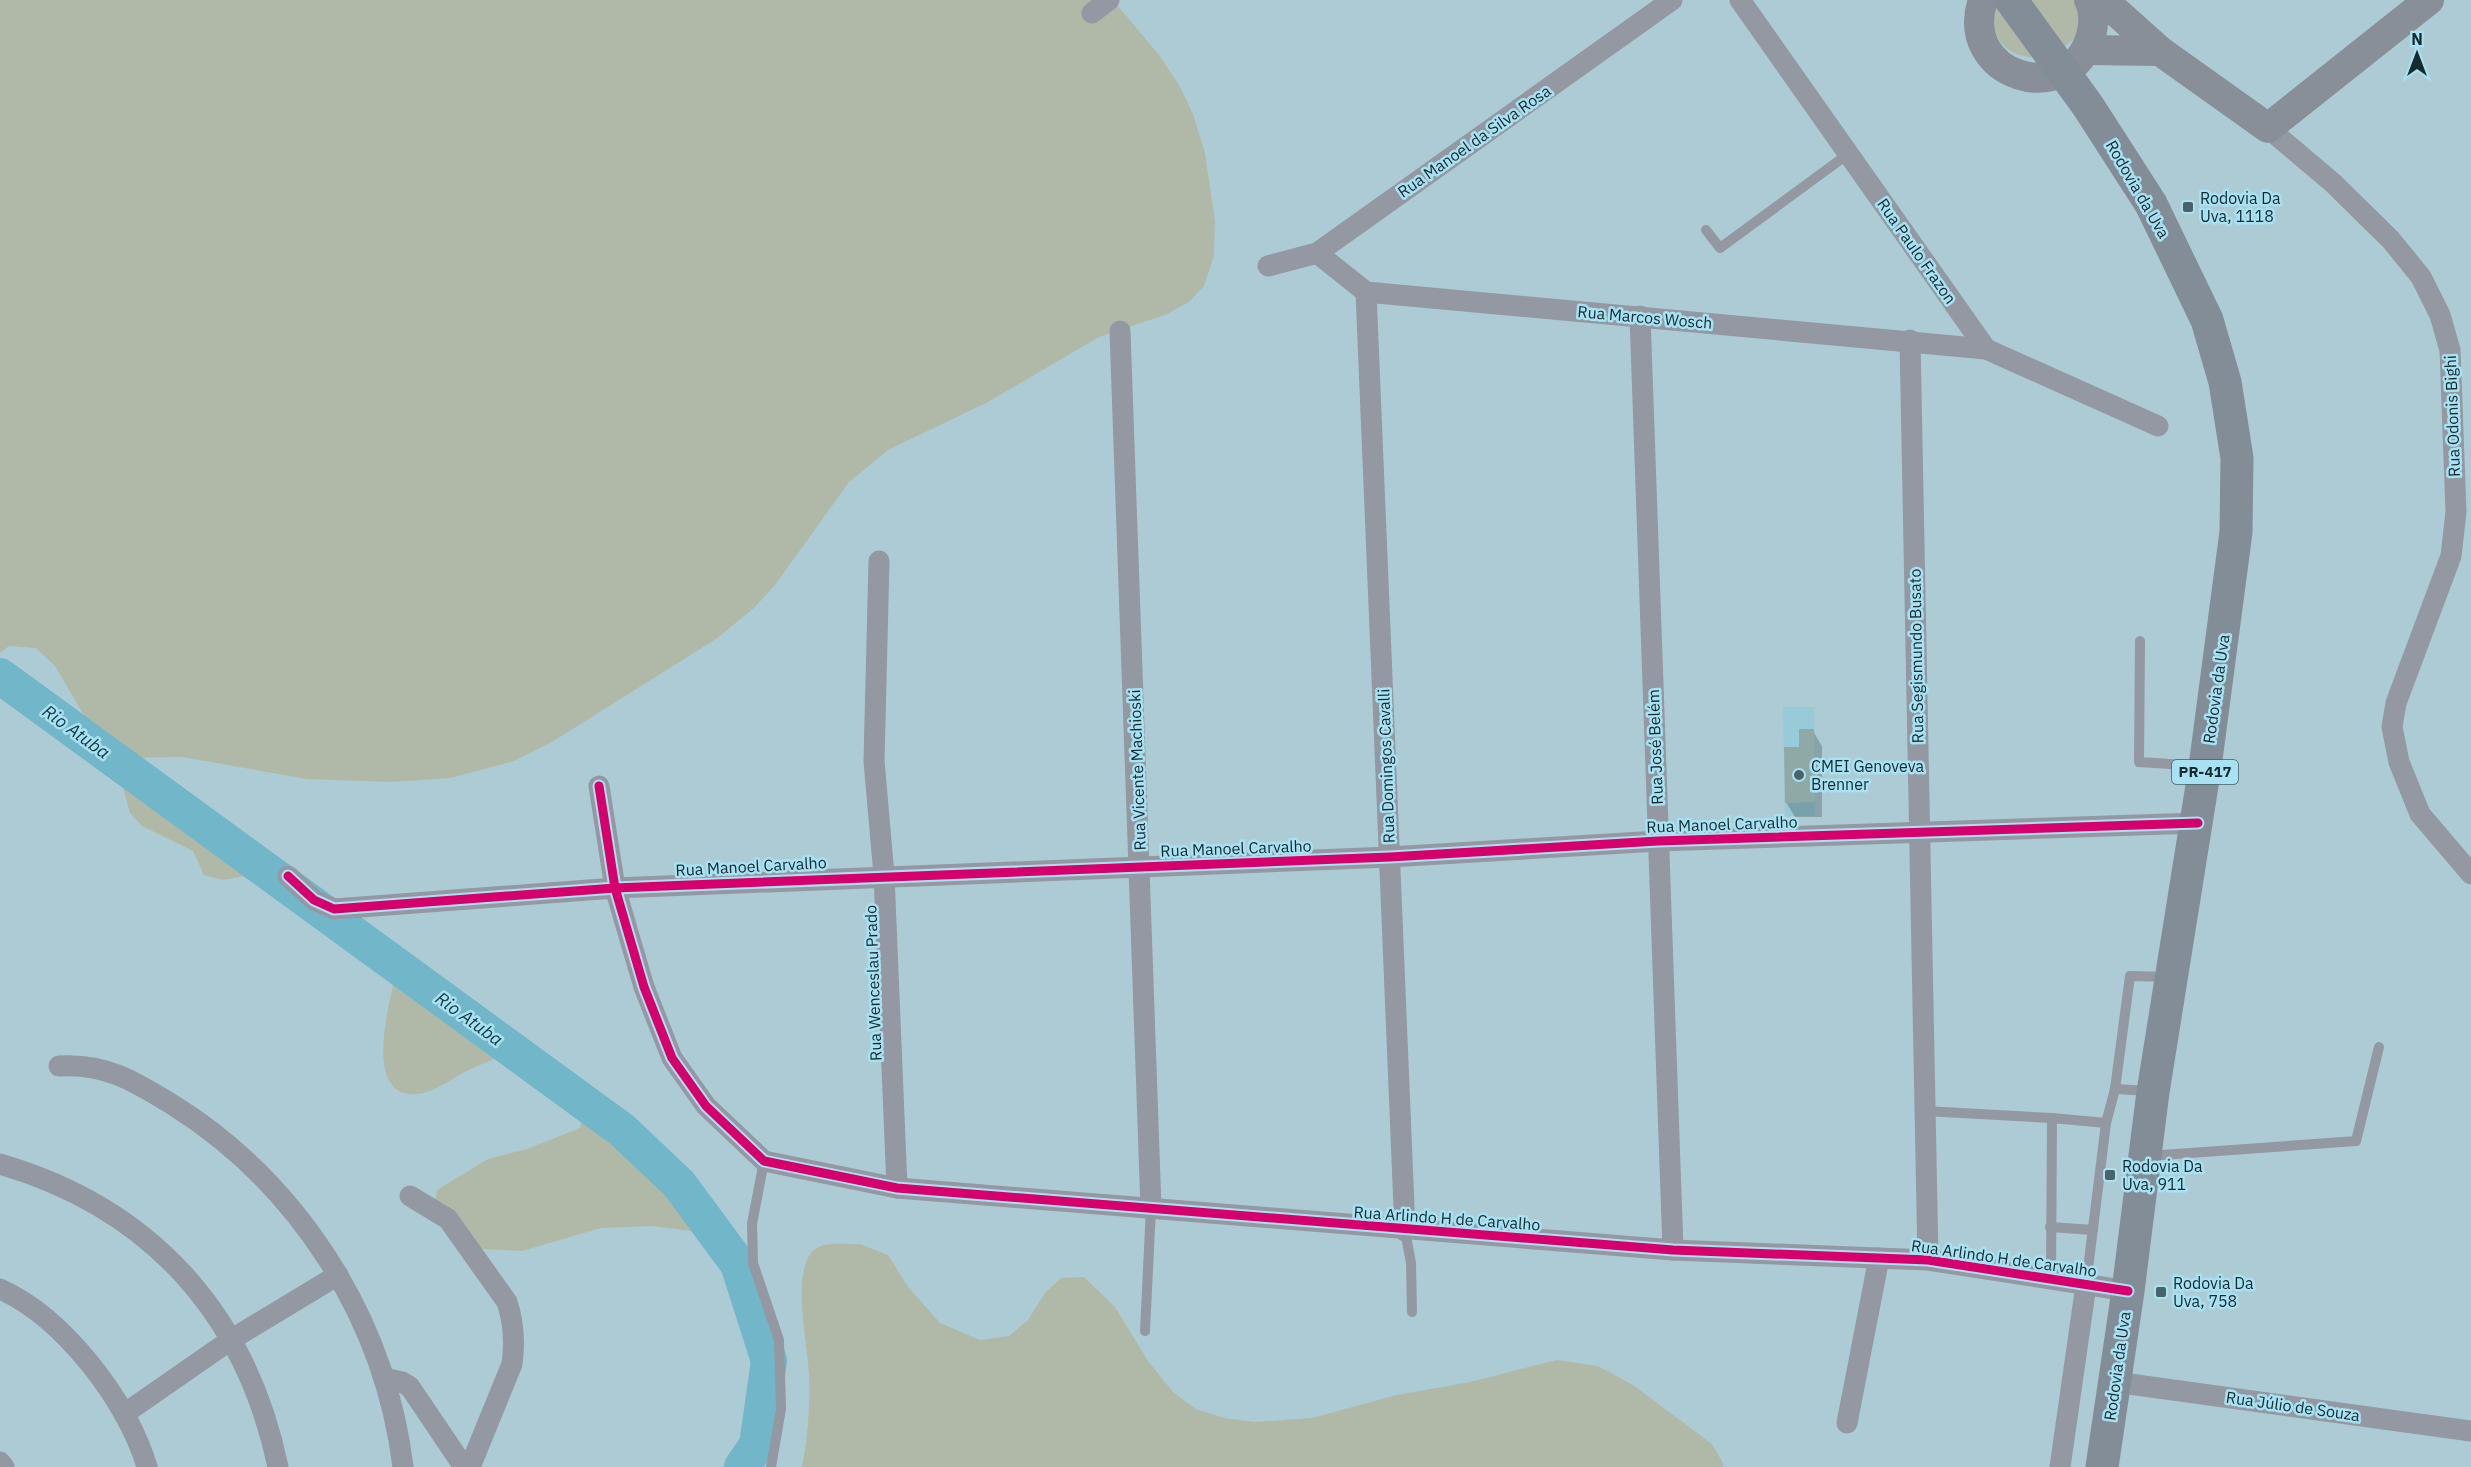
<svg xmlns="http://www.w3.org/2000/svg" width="2471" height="1467" font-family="'IBM Plex Sans',sans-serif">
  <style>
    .built { fill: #98cad8 }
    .green { fill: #b0b9a7 }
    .shadow { fill: #0003 }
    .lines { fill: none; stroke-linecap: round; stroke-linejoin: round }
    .river { stroke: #72b6c9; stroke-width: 36 }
    .building { fill: #8faaa6 }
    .lane { stroke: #9398a2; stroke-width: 10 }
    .street { stroke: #9398a2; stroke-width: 21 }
    .secondary { stroke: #898f99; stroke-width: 30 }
    .highway { stroke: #838d98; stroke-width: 33 }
    .cycleway-casing { stroke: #a8e1f2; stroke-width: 13 }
    .cycleway { stroke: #d6006c; stroke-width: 9 }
    .poi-dot { fill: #4a636b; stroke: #a8e1f2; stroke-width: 2 }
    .labels { text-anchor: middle; stroke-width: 5; stroke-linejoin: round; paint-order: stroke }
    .shield { fill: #a8e1f2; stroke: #40626c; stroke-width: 1.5 }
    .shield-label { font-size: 15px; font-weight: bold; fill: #142b32 }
    .street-label { font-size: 16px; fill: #142b32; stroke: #a8e1f2 }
    .poi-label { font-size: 16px; fill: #142b32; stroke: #a8e1f2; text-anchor: start }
    .water-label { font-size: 18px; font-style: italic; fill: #123b45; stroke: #a8e1f2 }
  </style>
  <rect width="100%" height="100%" fill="#adcbd4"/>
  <!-- built -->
  <path class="built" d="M 1783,707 L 1814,707 L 1815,816 L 1785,816 Z"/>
  <!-- green -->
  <g class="green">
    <path d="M 0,0 L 1113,0 L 1159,55 L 1179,85 L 1193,114 L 1205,153 L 1215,221 L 1214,256 L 1204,286 L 1189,302 L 1165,315 L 1099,337 L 988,402 L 888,450 L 849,482 L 775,585 L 754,608 L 716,639 L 552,742 L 514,761 L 451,778 L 391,782 L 307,779 L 182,757 L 124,758 L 115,771 L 126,783 L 261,873 L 223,880 L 204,875 L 193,851 L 142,826 L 130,813 L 123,788 L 102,746 L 55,666 L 36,648 L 9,646 L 0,653 Z"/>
    <path d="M 1994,0 L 2084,0 C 2084,5 2087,13 2086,19 C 2086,22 2081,28 2079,31 C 2058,68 1997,67 1992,19 C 1992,13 1994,6 1994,0 Z"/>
    <path d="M 398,964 L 518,1050 C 502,1056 486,1062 471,1069 C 454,1076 437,1092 417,1094 C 359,1099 392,994 398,964 Z"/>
    <path d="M 588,1100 L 649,1149 L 688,1200 L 708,1233 L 652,1226 L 601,1228 L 522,1251 L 466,1248 L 432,1218 L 437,1190 L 488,1159 L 527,1149 L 580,1128 Z"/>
    <path d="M 860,1244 L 888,1255 L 908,1287 L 940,1323 L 980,1340 L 1009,1336 L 1028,1320 L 1045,1293 L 1061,1278 L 1084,1277 L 1115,1307 L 1148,1361 L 1173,1392 L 1196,1409 L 1224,1418 L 1255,1422 L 1312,1418 L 1397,1395 L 1470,1382 L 1557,1360 L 1598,1366 L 1633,1385 L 1712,1444 L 1724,1465 L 1723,1467 L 802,1467 C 808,1436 810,1407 809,1375 C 808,1345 792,1278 811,1253 C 821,1240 846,1245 860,1244 Z"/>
  </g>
  <!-- shadow -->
  <path class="shadow" d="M 1813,731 L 1822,746 L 1822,817 L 1795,817 L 1786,802 L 1800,748 Z"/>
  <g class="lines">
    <!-- river -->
    <path class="river" d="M 0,676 L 622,1130 L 679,1184 L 738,1264 L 769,1361 L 757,1445 L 742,1467"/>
  </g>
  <!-- building -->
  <path class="building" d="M 1799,729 L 1814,729 L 1815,802 L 1785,803 L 1784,747 L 1799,747 Z"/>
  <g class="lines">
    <!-- lane -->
    <g class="lane">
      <path d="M 1706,230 L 1720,248 L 1848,154"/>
      <path d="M 2140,641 L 2139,762 L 2201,766"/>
      <path d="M 2115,1089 L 2130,976 L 2169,977"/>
      <path d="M 1925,1111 L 2052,1118"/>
      <path d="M 2148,1156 L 2356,1141 L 2379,1047"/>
      <path d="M 764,1161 L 752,1224 L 753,1263 L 779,1340 L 781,1409 L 771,1467"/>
      <path d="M 2050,1227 L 2093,1230"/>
      <path d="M 1405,1231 L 1411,1263 L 1412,1312"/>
      <path d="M 2051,1279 L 2052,1118 L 2106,1123"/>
      <path d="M 2086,1285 L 2106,1123 L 2115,1089 L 2150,1091"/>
      <path d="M 1145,1331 L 1151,1208"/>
    </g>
    <!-- street -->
    <g class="street">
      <path d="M 1740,0 L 1986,349 L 2158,426"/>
      <path d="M 1092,13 L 1109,0"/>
      <path d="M 2268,128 L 2333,183 L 2391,240 L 2421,277 L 2440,315 L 2450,350 L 2456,512 L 2451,556 L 2396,703 L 2392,727 L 2399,762 L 2420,814 L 2471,874"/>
      <path d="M 1317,253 L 1366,292 L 1986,349"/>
      <path d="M 1268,266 L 1317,253 L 1672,0"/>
      <path d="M 1366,292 L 1405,1231"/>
      <path d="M 1640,316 L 1673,1250"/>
      <path d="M 1120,331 L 1151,1208"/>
      <path d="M 1910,340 L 1928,1260"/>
      <path d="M 879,561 L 874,761 L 884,875 L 897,1188"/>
      <path d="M 599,786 L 615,888 L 644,987 L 672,1058 L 706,1106 L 764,1161 L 897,1188 L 1673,1250 L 1928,1260 L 2128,1291"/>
      <path d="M 288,876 L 314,900 L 334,909 L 615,888 L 1390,857 L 1658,841 L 2198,823"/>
      <path d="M 59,1066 C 105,1063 134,1081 173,1105 C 299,1184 385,1319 403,1467"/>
      <path d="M 0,1164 C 151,1208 246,1314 278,1467"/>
      <path d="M 410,1196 L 448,1219 L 507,1302 C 514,1323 515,1342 512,1364 L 470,1467"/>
      <path d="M 0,1289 C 63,1317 128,1401 147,1467"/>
      <path d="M 384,1378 L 402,1382 L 410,1387 L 464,1467"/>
      <path d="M 2115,1382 L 2471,1431"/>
      <path d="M 124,1414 L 232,1339 L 338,1275"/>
      <path d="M 1847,1423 L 1879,1258"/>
      <path d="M 0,1462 L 4,1467"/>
      <path d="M 2060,1467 L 2086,1285"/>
    </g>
    <!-- secondary -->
    <g class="secondary">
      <path d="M 1983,0 C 1957,76 2069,111 2091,36 C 2094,24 2095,11 2089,0"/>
      <path d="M 2103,0 L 2160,51 L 2268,128 L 2429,0"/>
      <path d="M 2087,50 L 2160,51"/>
    </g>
    <!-- highway -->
    <path class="highway" d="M 2011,0 L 2088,106 L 2151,204 L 2207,320 L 2225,382 L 2237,458 L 2236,532 L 2205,767 L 2153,1092 L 2128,1291 L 2102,1467"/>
    <!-- cycleway casing -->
    <g class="cycleway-casing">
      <g id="cycleway">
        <path d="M 599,786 L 615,888 L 644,987 L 672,1058 L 706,1106 L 764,1161 L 897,1188 L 1673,1250 L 1928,1260 L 2128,1291"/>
        <path d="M 288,876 L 314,900 L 334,909 L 615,888 L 1390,857 L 1658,841 L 2198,823"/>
      </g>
    </g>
    <!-- cycleway -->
    <use href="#cycleway" class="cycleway"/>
  </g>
  <!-- markers -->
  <g class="poi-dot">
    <rect x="2182" y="201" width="12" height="12" rx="3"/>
    <circle cx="1799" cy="775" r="6"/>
    <rect x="2104" y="1169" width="12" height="12" rx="3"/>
    <rect x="2155" y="1286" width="12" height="12" rx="3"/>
  </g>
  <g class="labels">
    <!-- shield labels -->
    <rect class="shield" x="2172" y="760" width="66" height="24" rx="4.5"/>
    <g class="shield-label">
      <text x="2205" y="777">PR-417</text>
    </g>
    <!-- street labels -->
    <g class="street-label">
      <text transform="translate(1474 141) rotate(-35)" y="6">Rua Manoel da Silva Rosa</text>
      <text transform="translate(2138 189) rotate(60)" y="6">Rodovia da Uva</text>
      <text transform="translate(1917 251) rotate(55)" y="6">Rua Paulo Frazon</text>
      <text transform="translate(1645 317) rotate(5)" y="6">Rua Marcos Wosch</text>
      <text transform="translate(2452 416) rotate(-92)" y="6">Rua Odonis Bighi</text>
      <text transform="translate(1916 656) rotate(-91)" y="6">Rua Segismundo Busato</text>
      <text transform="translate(2216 689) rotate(-82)" y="6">Rodovia da Uva</text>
      <text transform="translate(1655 747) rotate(-92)" y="6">Rua José Belém</text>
      <text transform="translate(1386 766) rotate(-92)" y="6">Rua Domingos Cavalli</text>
      <text transform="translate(1137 770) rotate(-92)" y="6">Rua Vicente Machioski</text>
      <text transform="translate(1722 824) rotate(-2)" y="6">Rua Manoel Carvalho</text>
      <text transform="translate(1236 848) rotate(-2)" y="6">Rua Manoel Carvalho</text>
      <text transform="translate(751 866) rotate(-3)" y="6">Rua Manoel Carvalho</text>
      <text transform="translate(873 983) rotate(-92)" y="6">Rua Wenceslau Prado</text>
      <text transform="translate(1447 1218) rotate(4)" y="6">Rua Arlindo H de Carvalho</text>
      <text transform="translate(2004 1258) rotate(8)" y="6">Rua Arlindo H de Carvalho</text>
      <text transform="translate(2117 1366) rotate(-82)" y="6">Rodovia da Uva</text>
      <text transform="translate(2293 1406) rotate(8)" y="6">Rua Júlio de Souza</text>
    </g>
    <!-- poi labels -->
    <g class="poi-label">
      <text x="2200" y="204">Rodovia Da<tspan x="2200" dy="18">Uva, 1118</tspan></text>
      <text x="1811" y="772">CMEI Genoveva<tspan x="1811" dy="18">Brenner</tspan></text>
      <text x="2122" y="1172">Rodovia Da<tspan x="2122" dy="18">Uva, 911</tspan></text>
      <text x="2173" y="1289">Rodovia Da<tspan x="2173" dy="18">Uva, 758</tspan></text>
    </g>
    <!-- water labels -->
    <g class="water-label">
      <text transform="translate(76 732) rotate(36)" y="6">Rio Atuba</text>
      <text transform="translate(469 1019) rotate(36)" y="6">Rio Atuba</text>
    </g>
  </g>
  <!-- north arrow -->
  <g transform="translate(2417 54)" stroke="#a8e1f2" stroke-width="4.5" paint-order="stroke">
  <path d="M0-4.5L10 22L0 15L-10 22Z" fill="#142b32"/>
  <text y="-9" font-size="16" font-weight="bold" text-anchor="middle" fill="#142b32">N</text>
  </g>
</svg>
